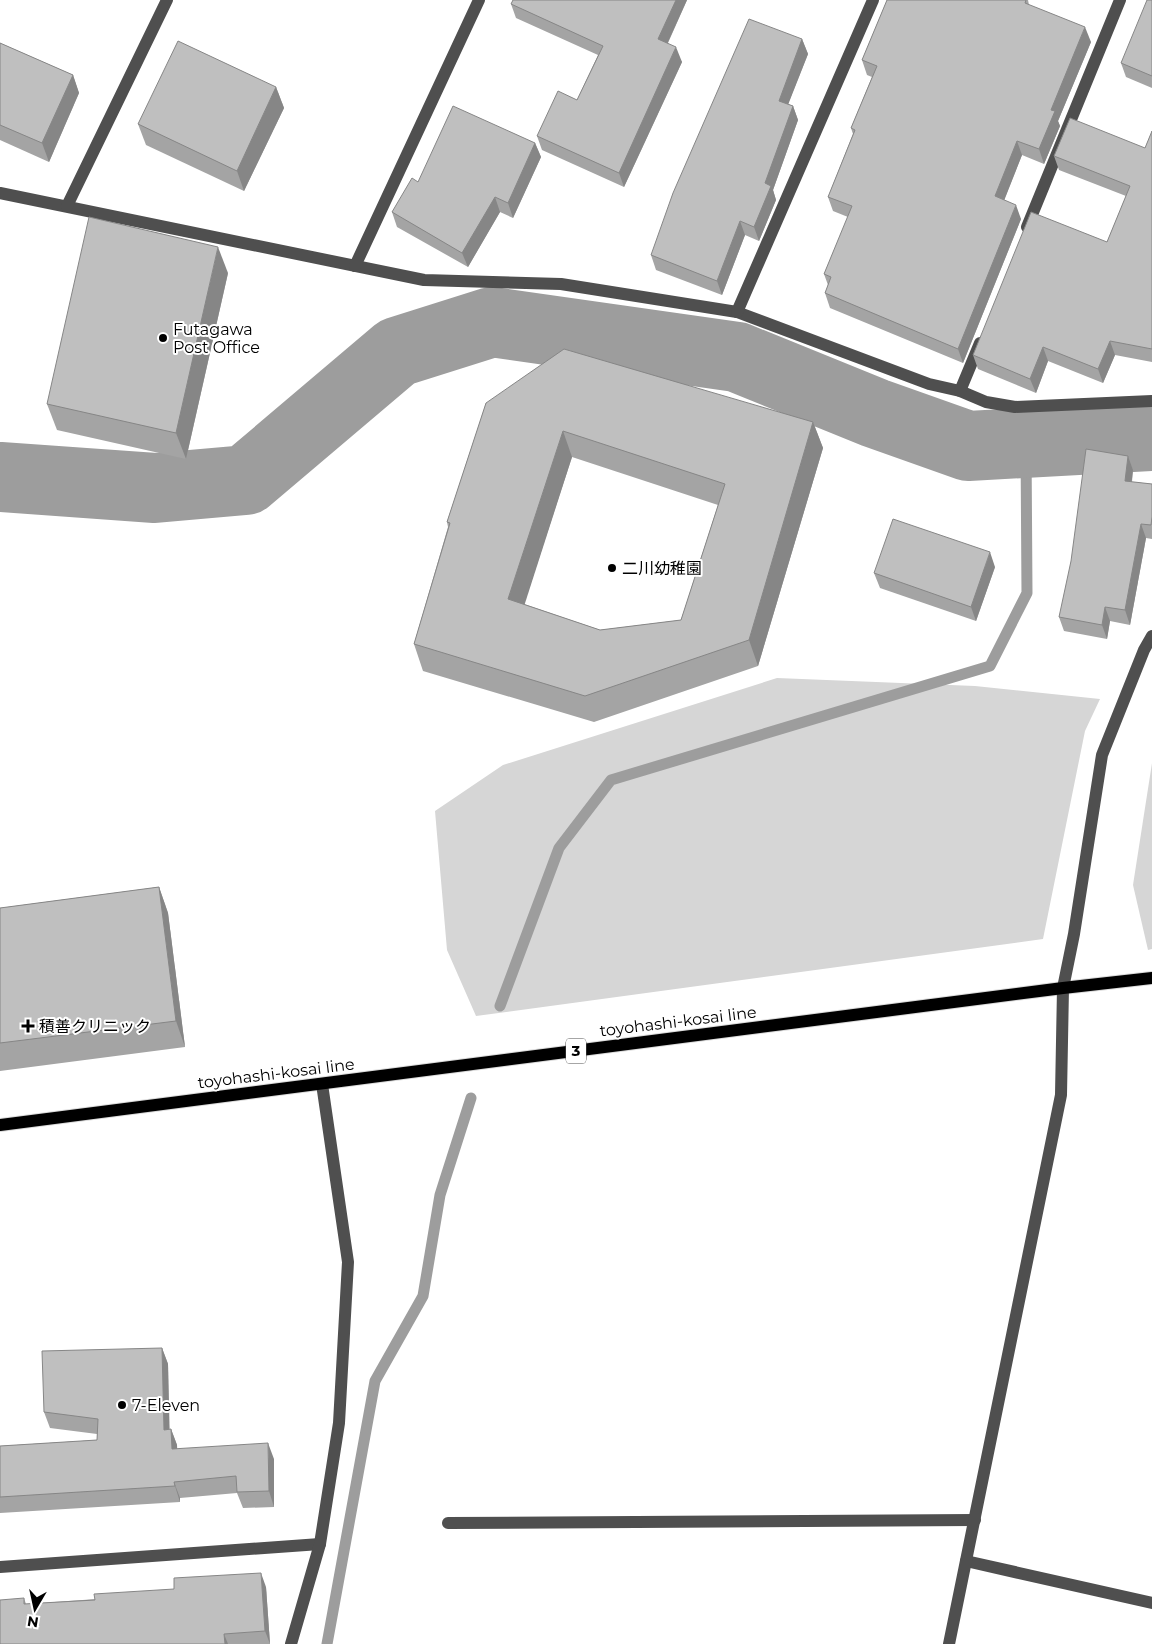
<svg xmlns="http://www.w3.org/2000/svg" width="1152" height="1644" font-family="Montserrat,'Noto Sans JP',sans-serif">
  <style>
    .green { fill: #d6d6d6 }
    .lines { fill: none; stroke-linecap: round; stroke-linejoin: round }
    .stream { stroke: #9d9d9d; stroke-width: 11 }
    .river { stroke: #9d9d9d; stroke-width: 70 }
    .major-casing { stroke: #dbdbdb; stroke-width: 14 }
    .minor { stroke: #4f4f4f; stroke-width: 12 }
    .major { stroke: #000; stroke-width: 12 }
    .wall { fill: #a4a4a4; fill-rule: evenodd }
    .shaded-wall { fill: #868686 }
    .building { fill: #bfbfbf; stroke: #868686; fill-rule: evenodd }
    .poi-dot { fill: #000; stroke: #fff; stroke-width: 2 }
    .labels { text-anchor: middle; stroke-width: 4; stroke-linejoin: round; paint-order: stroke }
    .shield { fill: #fff; stroke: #4c4c4c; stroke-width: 1 }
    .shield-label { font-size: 15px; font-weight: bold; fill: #000 }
    .poi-label { font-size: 16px; fill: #000; stroke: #fff; text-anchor: start }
    .street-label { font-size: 16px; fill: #000; stroke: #fff }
  </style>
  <rect width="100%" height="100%" fill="#fff"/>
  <!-- green -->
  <g class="green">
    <path d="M 777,678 L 975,686 L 1100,699 L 1085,731 L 1043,939 L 476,1016 L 447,950 L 435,811 L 503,765 Z"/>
    <path d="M 1152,763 L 1152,949 L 1148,950 L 1133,885 Z"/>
  </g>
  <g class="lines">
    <!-- stream -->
    <g class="stream">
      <path d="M 500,1006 L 559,848 L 611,780 L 990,666 L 1027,593 L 1026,444"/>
      <path d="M 327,1644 L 375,1381 L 423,1296 L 440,1195 L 471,1098"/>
    </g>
    <!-- river -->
    <path class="river" d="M 0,477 L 155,488 L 246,480 L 397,352 L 492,322 L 737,357 L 875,413 L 968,446 L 1152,436"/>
    <!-- major casing -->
    <g class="major-casing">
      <path id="major" d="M 0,1125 L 1063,988 L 1152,978"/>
    </g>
    <!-- minor -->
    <g class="minor">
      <path d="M 0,193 L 424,280 L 561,284 L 737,312 L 929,384 L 960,391 L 986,402 L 1015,407 L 1152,401"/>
      <path d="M 67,206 L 167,0"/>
      <path d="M 1027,227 L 1120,0"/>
      <path d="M 355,266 L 479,0"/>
      <path d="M 737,312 L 873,0"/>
      <path d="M 960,391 L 980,343"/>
      <path d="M 448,1523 L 975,1520"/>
      <path d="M 966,1561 L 1152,1603"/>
      <path d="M 0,1567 L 320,1544"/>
      <path d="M 291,1644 L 320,1544 L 339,1423 L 348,1262 L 322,1084"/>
      <path d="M 949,1644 L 1061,1095 L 1063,988 L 1074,934 L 1102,755 L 1144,650 L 1152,636"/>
    </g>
    <!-- major -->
    <use href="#major" class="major"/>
  </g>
  <!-- wall -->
  <g class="wall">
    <path d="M 513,0 L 687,0 L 668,43 L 682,62 L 624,187 L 542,150 L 537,136 L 577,100 L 598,55 L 516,18 L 511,4 Z"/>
    <path d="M 887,0 L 1028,0 L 1029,5 L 1091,42 L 1058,121 L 1060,126 L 1044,164 L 1022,155 L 1004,200 L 1021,219 L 963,363 L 830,308 L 825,293 L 828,285 L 824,274 L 848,217 L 833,211 L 828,197 L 853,134 L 851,128 L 872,77 L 867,75 L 862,60 Z"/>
    <path d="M 1152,0 L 1152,88 L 1126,77 L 1121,63 Z"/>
    <path d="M 802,39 L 808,54 L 788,104 L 793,106 L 798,120 L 773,190 L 776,200 L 759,241 L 745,235 L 722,295 L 656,270 L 651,255 Z"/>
    <path d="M 0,43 L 73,75 L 79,93 L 49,162 L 0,140 Z"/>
    <path d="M 276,87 L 284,108 L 244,191 L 146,145 L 138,124 Z"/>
    <path d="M 1152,131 L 1152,362 L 1115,355 L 1103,383 L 1048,361 L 1036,393 L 978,369 L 973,355 L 1107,242 L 1126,196 L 1059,170 L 1054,156 L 1145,148 Z"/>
    <path d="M 535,143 L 541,157 L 513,218 L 500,212 L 468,267 L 397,227 L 392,212 L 418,182 Z"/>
    <path d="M 228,273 L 186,459 L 57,430 L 47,404 Z"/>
    <path d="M 486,403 L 813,422 L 823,448 L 758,666 L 594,722 L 423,671 L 414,644 L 448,527 L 447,522 ZM 572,457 L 718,505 L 681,620 L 600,630 L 524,604 Z"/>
    <path d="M 1128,456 L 1133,470 L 1132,482 L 1152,484 L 1152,539 L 1146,538 L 1130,625 L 1110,621 L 1107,639 L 1064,631 L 1059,617 Z"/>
    <path d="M 995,567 L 976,621 L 880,588 L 874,573 Z"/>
    <path d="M 159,887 L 168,913 L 185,1047 L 0,1071 L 0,908 Z"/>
    <path d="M 162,1348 L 168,1364 L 169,1429 L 171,1429 L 177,1445 L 177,1449 L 274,1459 L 274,1507 L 243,1508 L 237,1493 L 180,1498 L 180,1502 L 0,1513 L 0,1446 L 97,1440 L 97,1434 L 50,1428 L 44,1412 Z"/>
    <path d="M 266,1587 L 270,1644 L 0,1644 L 24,1598 L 26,1604 Z"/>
  </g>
  <!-- shaded-wall -->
  <g class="shaded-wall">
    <path d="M 676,0 L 687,0 L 663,53 L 658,39 Z"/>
    <path d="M 1085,27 L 1091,42 L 1058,121 L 1060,126 L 1044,164 L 1039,149 L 1051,110 Z"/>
    <path d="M 802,39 L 808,54 L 784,115 L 779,101 Z"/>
    <path d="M 676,47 L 682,62 L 624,187 L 619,173 Z"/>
    <path d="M 73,75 L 79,93 L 49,162 L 42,143 Z"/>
    <path d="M 276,87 L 284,108 L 244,191 L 237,171 Z"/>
    <path d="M 793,106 L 798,120 L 773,190 L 776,200 L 759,241 L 754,227 L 765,183 Z"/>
    <path d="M 1017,141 L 1022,155 L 1000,211 L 995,196 Z"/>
    <path d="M 535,143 L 541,157 L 513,218 L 508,203 Z"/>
    <path d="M 495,197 L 500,212 L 468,267 L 462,253 Z"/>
    <path d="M 1016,205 L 1021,219 L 963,363 L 958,349 Z"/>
    <path d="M 740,221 L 745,235 L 722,295 L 717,281 Z"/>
    <path d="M 218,247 L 228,273 L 186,459 L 176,433 Z"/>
    <path d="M 1110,341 L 1115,355 L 1103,383 L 1098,369 Z"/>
    <path d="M 1043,347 L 1048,361 L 1036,393 L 1030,379 Z"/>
    <path d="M 813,422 L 823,448 L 758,666 L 749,640 Z"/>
    <path d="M 563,431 L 572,457 L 518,625 L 508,599 Z"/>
    <path d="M 1128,456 L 1133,470 L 1130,495 L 1125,481 Z"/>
    <path d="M 1141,524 L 1146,538 L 1130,625 L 1125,610 Z"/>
    <path d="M 990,552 L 995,567 L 976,621 L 971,607 Z"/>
    <path d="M 1105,607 L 1110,621 L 1107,639 L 1102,625 Z"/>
    <path d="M 159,887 L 168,913 L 185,1047 L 176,1021 Z"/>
    <path d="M 162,1348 L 168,1364 L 170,1446 L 164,1430 Z"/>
    <path d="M 171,1429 L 177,1445 L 178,1465 L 172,1449 Z"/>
    <path d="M 268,1443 L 274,1459 L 274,1507 L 269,1491 Z"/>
    <path d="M 174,1482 L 180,1498 L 180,1502 L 175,1486 Z"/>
    <path d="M 261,1573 L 266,1587 L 270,1644 L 265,1631 Z"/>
    <path d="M 224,1634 L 228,1644 L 225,1644 Z"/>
  </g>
  <!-- building -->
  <g class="building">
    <path d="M 513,0 L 676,0 L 658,39 L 676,47 L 619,173 L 537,136 L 558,91 L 577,100 L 603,46 L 511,4 Z"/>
    <path d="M 887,0 L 1026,0 L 1025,3 L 1085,27 L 1051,110 L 1055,111 L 1039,149 L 1017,141 L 995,196 L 1016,205 L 958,349 L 825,293 L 831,277 L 824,274 L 852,206 L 828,197 L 855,130 L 851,128 L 877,66 L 862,60 Z"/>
    <path d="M 1147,0 L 1152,0 L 1152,76 L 1121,63 Z"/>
    <path d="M 749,19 L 802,39 L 779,101 L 793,106 L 765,183 L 771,186 L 754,227 L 740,221 L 717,281 L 651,255 L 673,193 Z"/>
    <path d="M 178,41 L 276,87 L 237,171 L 138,124 Z"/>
    <path d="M 0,43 L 73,75 L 42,143 L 0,125 Z"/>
    <path d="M 453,106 L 535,143 L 508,203 L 495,197 L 462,253 L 392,212 L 412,178 L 418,182 Z"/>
    <path d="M 1070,118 L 1145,148 L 1152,131 L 1152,349 L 1110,341 L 1098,369 L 1043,347 L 1030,379 L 973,355 L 1031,212 L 1107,242 L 1130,186 L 1054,156 Z"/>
    <path d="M 89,217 L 218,247 L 176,433 L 47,404 Z"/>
    <path d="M 564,349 L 813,422 L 749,640 L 585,696 L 414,644 L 450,523 L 447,522 L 486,403 ZM 563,431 L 725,484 L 681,620 L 600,630 L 508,599 Z"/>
    <path d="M 1086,449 L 1128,456 L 1125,481 L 1152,484 L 1152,517 L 1151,525 L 1141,524 L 1125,610 L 1105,607 L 1102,625 L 1059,617 L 1071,561 Z"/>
    <path d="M 893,519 L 990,552 L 971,607 L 874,573 Z"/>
    <path d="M 159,887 L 176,1021 L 0,1043 L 0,908 Z"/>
    <path d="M 162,1348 L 164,1430 L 171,1429 L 172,1449 L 268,1443 L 269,1491 L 237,1492 L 236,1476 L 174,1482 L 175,1486 L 0,1497 L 0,1446 L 97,1440 L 98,1419 L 44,1412 L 42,1351 Z"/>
    <path d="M 261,1573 L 265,1631 L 224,1634 L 225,1644 L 0,1644 L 0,1600 L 24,1598 L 24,1604 L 95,1600 L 94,1594 L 174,1589 L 174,1578 Z"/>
  </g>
  <!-- markers -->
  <g class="poi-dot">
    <circle cx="163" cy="338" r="5"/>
    <circle cx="612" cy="568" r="5"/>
    <path d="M25.5 1018.5h5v5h5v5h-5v5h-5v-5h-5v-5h5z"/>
    <circle cx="122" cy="1405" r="5"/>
  </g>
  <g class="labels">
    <!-- shield labels -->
    <rect class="shield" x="566" y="1038.5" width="20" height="25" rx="4"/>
    <g class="shield-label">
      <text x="576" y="1056">3</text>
    </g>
    <!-- poi labels -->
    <g class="poi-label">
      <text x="173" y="335">Futagawa<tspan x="173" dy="18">Post Office</tspan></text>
      <text x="622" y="574">二川幼稚園</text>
      <text x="39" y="1032">積善クリニック</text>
      <text x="132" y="1411">7-Eleven</text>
    </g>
    <!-- street labels -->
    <g class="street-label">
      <text transform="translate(678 1021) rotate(-7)" y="6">toyohashi-kosai line</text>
      <text transform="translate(276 1073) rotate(-7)" y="6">toyohashi-kosai line</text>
    </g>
  </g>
  <!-- north arrow -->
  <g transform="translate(35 1609) rotate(189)" stroke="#ffffff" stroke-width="4" paint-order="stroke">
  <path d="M0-4L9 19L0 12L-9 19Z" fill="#000000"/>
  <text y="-8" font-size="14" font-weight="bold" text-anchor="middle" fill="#000000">N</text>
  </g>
</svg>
